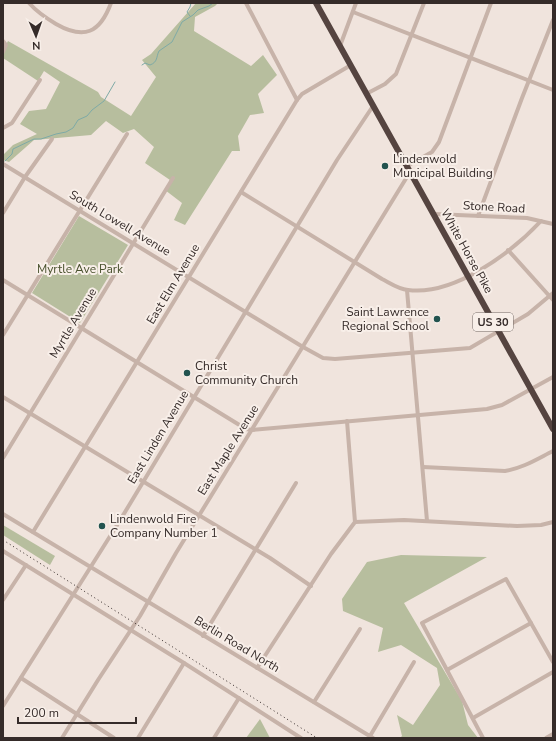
<svg xmlns="http://www.w3.org/2000/svg" width="556" height="741" font-family="'Nunito Sans',sans-serif">
  <style>
    .green { fill: #b7be9e }
    .lines { fill: none; stroke-linecap: round; stroke-linejoin: round }
    .stream { stroke: #7eaaa6; stroke-width: 1 }
    .minor { stroke: #c7b3a9; stroke-width: 4 }
    .highway { stroke: #554440; stroke-width: 6 }
    .rail { stroke: #352b29; stroke-width: 1; stroke-dasharray: 1 3; stroke-linecap: butt }
    .poi-dot { fill: #22534f; stroke: #f8efe9; stroke-width: 1.5 }
    .labels { text-anchor: middle; stroke-width: 4; stroke-linejoin: round; paint-order: stroke }
    .shield { fill: #f8efe9; stroke: #706663; stroke-width: 1 }
    .shield-label { font-size: 11px; font-weight: bold; fill: #352b29 }
    .poi-label { font-size: 12px; fill: #352b29; stroke: #f8efe9; text-anchor: start }
    .street-label { font-size: 12px; fill: #352b29; stroke: #f8efe9 }
    .park-label { font-size: 12px; fill: #49512e; stroke: #f8efe9 }
  </style>
  <rect width="100%" height="100%" fill="#f0e4dd"/>
  <!-- green -->
  <g class="green">
    <path d="M 196,3 L 218,3 L 215,6 L 195,17 L 194,31 L 251,66 L 263,55 L 277,75 L 258,94 L 264,113 L 250,115 L 238,136 L 240,151 L 232,151 L 185,225 L 174,220 L 182,203 L 165,190 L 170,180 L 145,163 L 154,147 L 134,129 L 123,133 L 106,121 L 91,135 L 34,140 L 9,162 L 3,160 L 3,155 L 13,145 L 37,134 L 20,124 L 29,111 L 46,109 L 60,82 L 44,71 L 38,81 L 3,58 L 3,50 L 8,41 L 98,92 L 101,97 L 131,116 L 156,77 L 142,60 L 151,54 Z"/>
    <path d="M 79,216 L 128,245 L 80,323 L 32,293 Z"/>
    <path d="M 3,525 L 55,556 L 50,565 L 3,535 Z"/>
    <path d="M 401,555 L 487,557 L 404,603 L 462,701 L 468,725 L 478,738 L 400,738 L 402,736 L 397,715 L 413,725 L 440,685 L 437,668 L 401,645 L 378,652 L 383,628 L 343,611 L 342,599 L 367,562 Z"/>
    <path d="M 260,719 L 270,738 L 246,738 Z"/>
  </g>
  <g class="lines">
    <!-- stream -->
    <g class="stream">
      <path d="M 190,16 L 187,12 L 190,7 L 191,3"/>
      <path d="M 142,65 L 145,63 L 150,65 C 158,62 156,57 159,51 L 172,42 L 182,22 L 193,15 L 198,10 L 209,6 L 213,3"/>
      <path d="M 5,161 L 12,154 L 13,149 L 34,139 L 41,139 L 56,134 L 66,132 L 73,128 L 78,120 L 87,116 L 92,110 L 104,101 L 115,82"/>
    </g>
    <!-- minor -->
    <g class="minor">
      <path d="M 29,3 C 37,12 46,18 56,24 C 84,40 100,33 111,3"/>
      <path d="M 246,3 L 297,100"/>
      <path d="M 353,12 L 553,90"/>
      <path d="M 3,41 L 6,45 L 3,52"/>
      <path d="M 340,46 L 356,3"/>
      <path d="M 366,94 L 385,84 L 396,74 L 424,3"/>
      <path d="M 3,128 L 12,123 L 40,80"/>
      <path d="M 3,164 L 303,347 L 323,358 L 335,359 L 470,348 L 528,314 L 553,293"/>
      <path d="M 407,166 L 432,152 L 439,142 L 491,3"/>
      <path d="M 241,192 L 382,279 C 390,283 398,289 408,290 C 454,296 511,253 541,221"/>
      <path d="M 3,213 L 25,177 L 52,139"/>
      <path d="M 434,214 L 527,218 L 553,224"/>
      <path d="M 478,216 L 522,98 L 553,20"/>
      <path d="M 508,250 L 553,300"/>
      <path d="M 3,280 L 246,429 L 252,430 L 487,409 L 502,405 L 553,377"/>
      <path d="M 407,290 L 427,521"/>
      <path d="M 3,335 L 127,134"/>
      <path d="M 3,397 L 270,558 L 311,586"/>
      <path d="M 3,458 L 173,178"/>
      <path d="M 423,467 L 505,471 C 523,468 537,459 553,451"/>
      <path d="M 3,514 L 373,738"/>
      <path d="M 355,522 L 404,520 L 517,526 L 541,525 L 553,522"/>
      <path d="M 33,532 L 297,100 L 302,94 L 351,65"/>
      <path d="M 3,551 L 184,663 L 301,738"/>
      <path d="M 3,600 L 26,565"/>
      <path d="M 203,636 L 296,483"/>
      <path d="M 257,668 L 331,554 L 355,522 L 347,421"/>
      <path d="M 447,670 L 531,623"/>
      <path d="M 21,678 L 114,738"/>
      <path d="M 314,702 L 360,629"/>
      <path d="M 3,706 L 119,522 L 337,160 L 373,106"/>
      <path d="M 473,718 L 553,672"/>
      <path d="M 370,736 L 414,662"/>
      <path d="M 62,738 L 98,680 L 140,616 L 176,553 L 410,172"/>
      <path d="M 138,738 L 184,663"/>
      <path d="M 214,738 L 239,698"/>
      <path d="M 483,738 L 422,623 L 506,579 L 553,662"/>
      <path d="M 546,738 L 553,734"/>
    </g>
    <!-- highway -->
    <path class="highway" d="M 316,3 L 553,429"/>
    <!-- rail -->
    <path class="rail" d="M 3,540 L 317,738"/>
  </g>
  <!-- markers -->
  <g class="poi-dot">
    <circle cx="385" cy="166" r="4"/>
    <circle cx="437" cy="319" r="4"/>
    <circle cx="187" cy="373" r="4"/>
    <circle cx="102" cy="526" r="4"/>
  </g>
  <g class="labels">
    <!-- shield labels -->
    <rect class="shield" x="473" y="313" width="40" height="18" rx="3"/>
    <g class="shield-label">
      <text x="493" y="326">US 30</text>
    </g>
    <!-- poi labels -->
    <g class="poi-label">
      <text x="393" y="163">Lindenwold<tspan x="393" dy="14">Municipal Building</tspan></text>
      <text x="429" y="316" text-anchor="end">Saint Lawrence<tspan x="429" dy="14">Regional School</tspan></text>
      <text x="195" y="370">Christ<tspan x="195" dy="14">Community Church</tspan></text>
      <text x="110" y="523">Lindenwold Fire<tspan x="110" dy="14">Company Number 1</tspan></text>
    </g>
    <!-- street labels -->
    <g class="street-label">
      <text transform="translate(494 207) rotate(3)" y="4">Stone Road</text>
      <text transform="translate(120 223) rotate(31)" y="4">South Lowell Avenue</text>
      <text transform="translate(467 251) rotate(61)" y="4">White Horse Pike</text>
      <text transform="translate(173 284) rotate(-59)" y="4">East Elm Avenue</text>
      <text transform="translate(73 323) rotate(-59)" y="4">Myrtle Avenue</text>
      <text transform="translate(158 437) rotate(-59)" y="4">East Linden Avenue</text>
      <text transform="translate(228 450) rotate(-58)" y="4">East Maple Avenue</text>
      <text transform="translate(237 644) rotate(31)" y="4">Berlin Road North</text>
    </g>
    <!-- park labels -->
    <g class="park-label">
      <text x="80" y="273">Myrtle Ave Park</text>
    </g>
  </g>
  <!-- border -->
  <rect width="556" height="741" fill="none" stroke="#352b29" stroke-width="8"/>
  <!-- north arrow -->
  <g transform="translate(36 36) rotate(178)" stroke="#f8efe9" stroke-width="3" paint-order="stroke">
  <path d="M0-3L7 15L0 10L-7 15Z" fill="#352b29"/>
  <text y="-6" font-size="11" font-weight="bold" text-anchor="middle" fill="#352b29">N</text>
  </g>
  <!-- scale -->
  <path d="M18 717v6h118v-6" fill="none" stroke="#352b29" stroke-width="2"/>
  <text x="24" y="717" font-size="12" fill="#352b29" stroke="#f8efe9" stroke-width="3" paint-order="stroke">200 m</text>
</svg>
